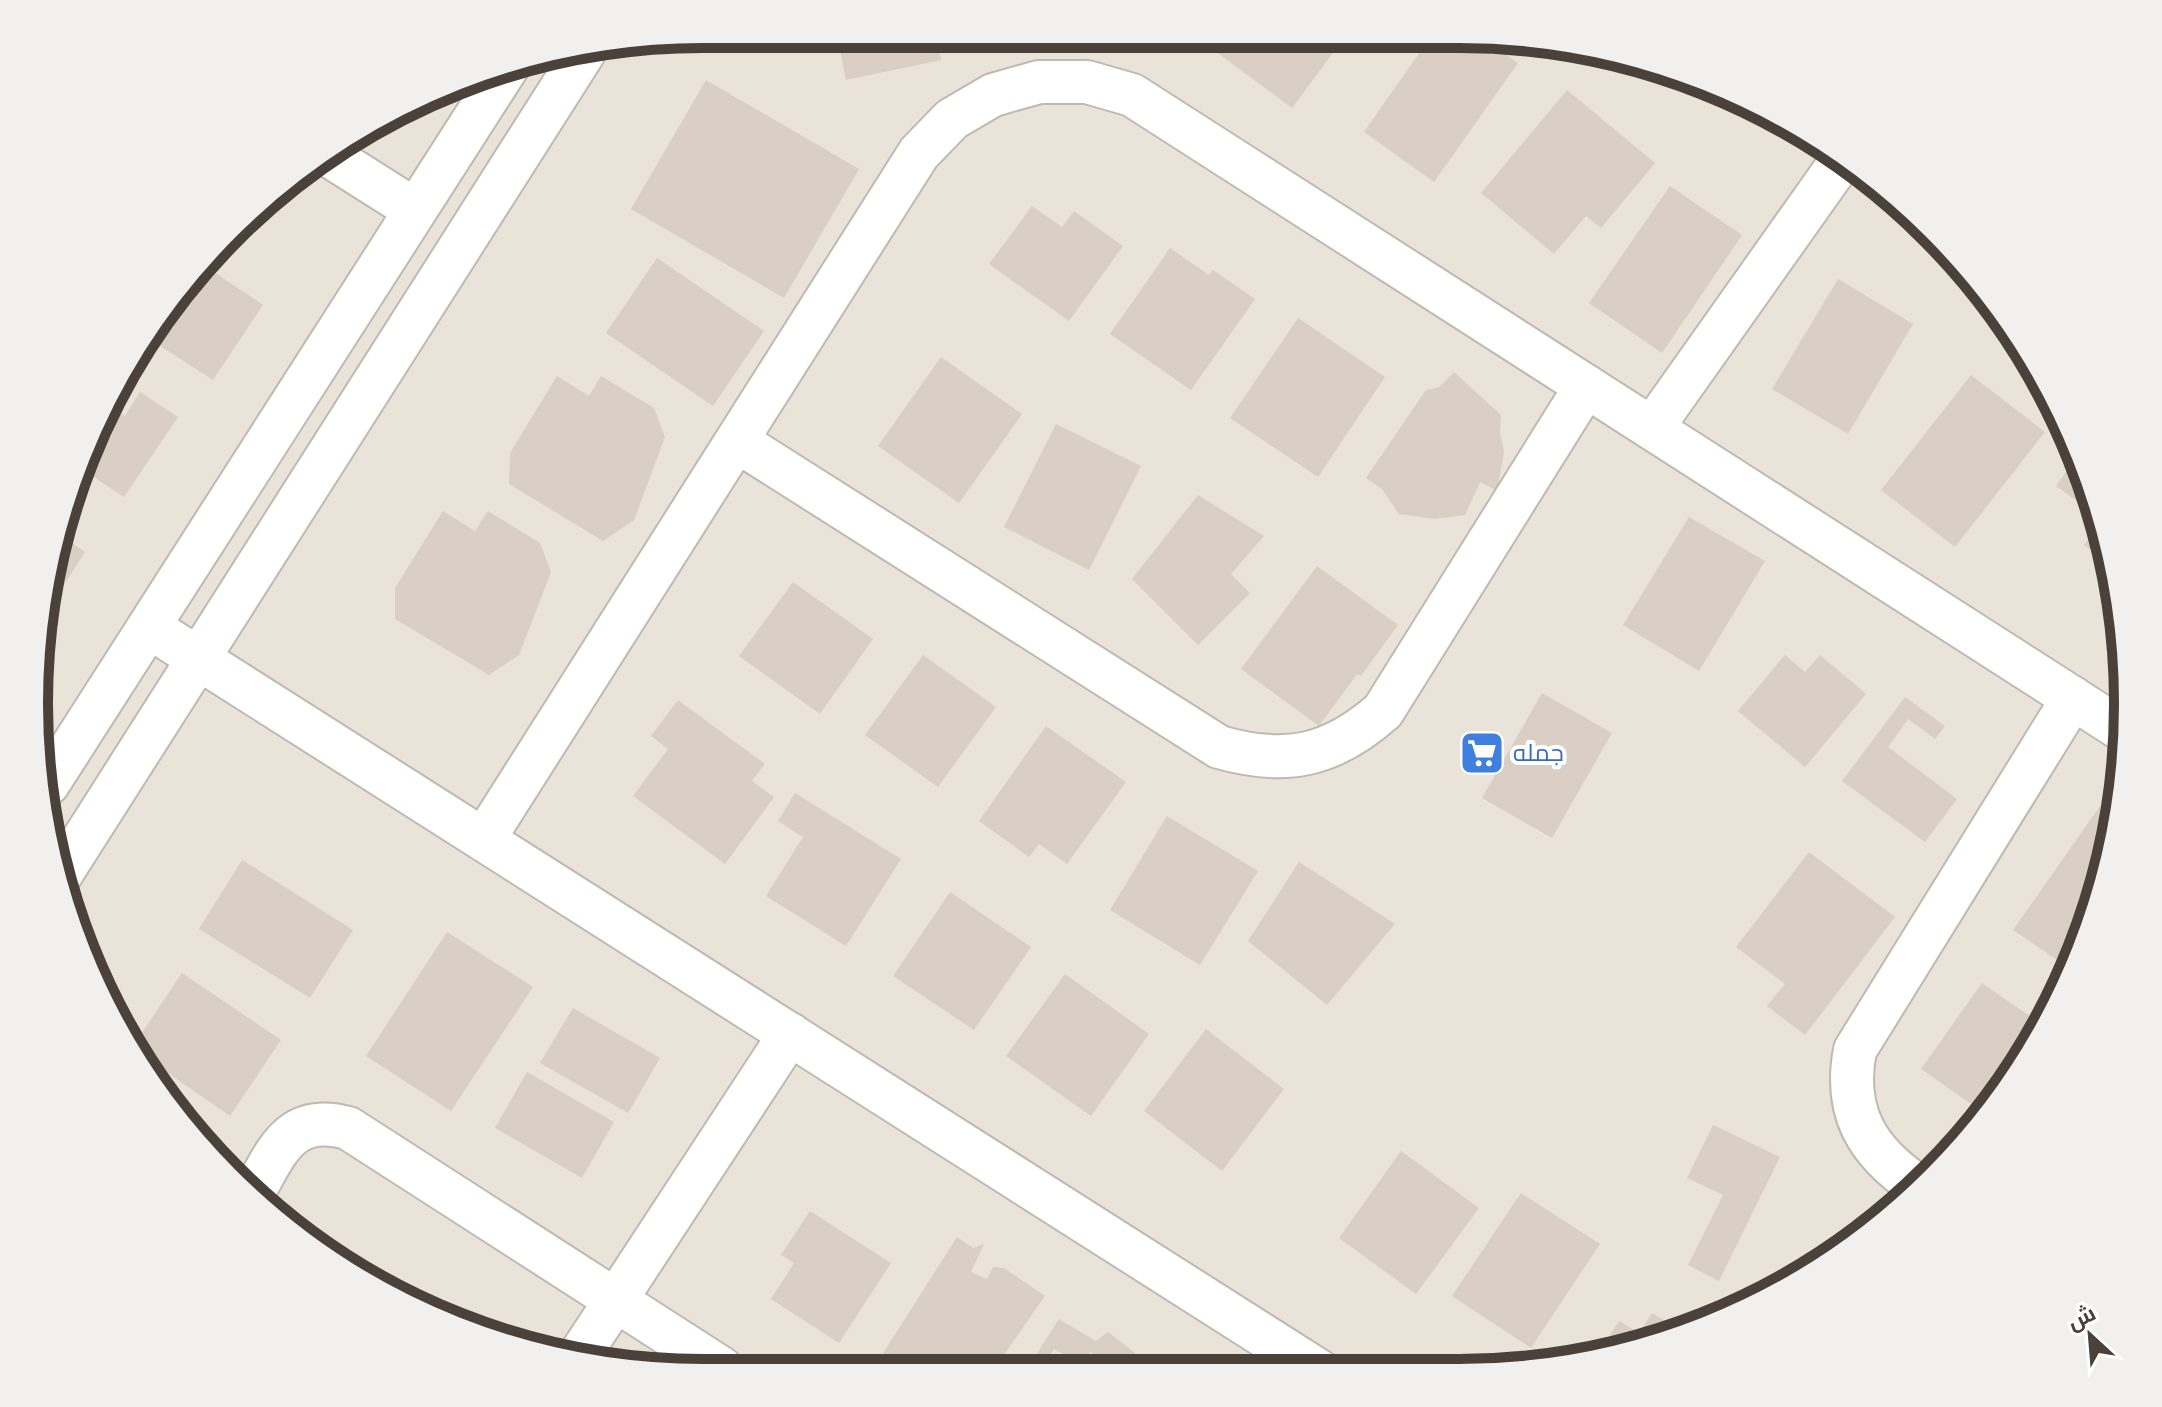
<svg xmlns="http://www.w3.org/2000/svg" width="2162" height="1407" font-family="Manrope,Cairo,sans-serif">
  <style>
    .residential { fill: #e9e3da }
    .building { fill: #dacfc5 }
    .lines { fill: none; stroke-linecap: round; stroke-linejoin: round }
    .minor-casing { stroke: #c1b8af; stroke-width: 46 }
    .minor { stroke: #fff; stroke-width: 42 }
    .labels { text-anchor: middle; stroke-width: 8; stroke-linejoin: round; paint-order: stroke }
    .shop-label { font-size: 24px; fill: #366cbe; stroke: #fff; text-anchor: start }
    .rim { fill: none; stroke: #4a413a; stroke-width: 10 }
  </style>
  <rect width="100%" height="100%" fill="#f5f1ec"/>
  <!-- residential -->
  <path class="residential" d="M 704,34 L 1546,40 L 1754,103 L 1900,200 L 1990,296 L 2059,408 L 2105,531 L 2127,660 L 2122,791 L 2092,919 L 2038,1039 L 1962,1145 L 1866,1235 L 1754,1304 L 1631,1350 L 1502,1372 L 616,1367 L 408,1304 L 262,1207 L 124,1039 L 57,876 L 35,660 L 85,448 L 173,296 L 331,147 L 489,69 Z"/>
  <!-- building -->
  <g class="building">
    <path d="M 811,35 L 935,36 L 941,60 L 846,80 L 837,37 L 813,42 Z"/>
    <path d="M 1226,38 L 1344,38 L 1292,108 L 1215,51 Z"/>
    <path d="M 1429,39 L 1484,39 L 1518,63 L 1434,182 L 1364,132 Z"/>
    <path d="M 706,80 L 859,169 L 784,298 L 631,209 Z"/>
    <path d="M 1567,90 L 1655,163 L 1601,228 L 1586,216 L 1554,254 L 1481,193 Z"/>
    <path d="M 1670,186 L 1742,235 L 1662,353 L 1589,303 Z"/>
    <path d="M 1032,206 L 1062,227 L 1074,211 L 1123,246 L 1069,321 L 989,264 Z"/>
    <path d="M 1170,248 L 1209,275 L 1213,270 L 1255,299 L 1191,390 L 1110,334 Z"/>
    <path d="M 657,258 L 764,331 L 713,406 L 606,333 Z"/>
    <path d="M 205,266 L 263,305 L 213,380 L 148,338 L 173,296 Z"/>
    <path d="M 1838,279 L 1913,324 L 1848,434 L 1772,389 Z"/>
    <path d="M 1298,318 L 1385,377 L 1318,477 L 1230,418 Z"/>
    <path d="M 941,357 L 1022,414 L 959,503 L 878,446 Z"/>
    <path d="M 1454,372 L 1501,415 L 1500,433 L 1504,452 L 1497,491 L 1480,482 L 1465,515 L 1435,519 L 1399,514 L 1382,489 L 1366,478 L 1426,390 L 1439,387 Z"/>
    <path d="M 1971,375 L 2045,432 L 1955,547 L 1881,490 Z"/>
    <path d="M 557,376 L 589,396 L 601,376 L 654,408 L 665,437 L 634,520 L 603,541 L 509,484 L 510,453 Z"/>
    <path d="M 140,392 L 178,417 L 124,497 L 80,468 L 85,448 L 109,406 L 125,416 Z"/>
    <path d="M 1056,424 L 1141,466 L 1089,570 L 1004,527 Z"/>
    <path d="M 2077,456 L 2101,518 L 2056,486 Z"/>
    <path d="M 1198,495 L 1264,536 L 1231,574 L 1250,593 L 1198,645 L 1132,579 Z"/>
    <path d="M 443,511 L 475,531 L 488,511 L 540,543 L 551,572 L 519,655 L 489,675 L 395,619 L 395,588 Z"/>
    <path d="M 1689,517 L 1765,561 L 1699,671 L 1623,625 Z"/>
    <path d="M 2102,521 L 2105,531 L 2111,565 L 2084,545 Z"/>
    <path d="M 64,538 L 85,552 L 47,611 Z"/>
    <path d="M 1317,566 L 1398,625 L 1361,676 L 1357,674 L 1319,726 L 1241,669 Z"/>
    <path d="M 793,582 L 873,639 L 820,714 L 739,656 Z"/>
    <path d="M 923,655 L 996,707 L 938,787 L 865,735 Z"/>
    <path d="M 1785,655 L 1805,672 L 1820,655 L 1866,694 L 1805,767 L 1738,711 Z"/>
    <path d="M 1542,693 L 1612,733 L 1552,838 L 1482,798 Z"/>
    <path d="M 1905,697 L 1945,726 L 1935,739 L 1908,719 L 1888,747 L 1957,799 L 1925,842 L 1842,781 Z"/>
    <path d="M 678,700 L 765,764 L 752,781 L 774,797 L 725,864 L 633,796 L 668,749 L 651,736 Z"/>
    <path d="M 1046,726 L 1126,782 L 1067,864 L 1039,844 L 1029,857 L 979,821 Z"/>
    <path d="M 795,793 L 901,859 L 846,946 L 766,896 L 803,837 L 778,821 Z"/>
    <path d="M 2100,806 L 2116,817 L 2092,919 L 2070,969 L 2013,930 Z"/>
    <path d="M 1167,816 L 1258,871 L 1200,965 L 1110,910 Z"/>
    <path d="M 1809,852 L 1895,917 L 1805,1035 L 1767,1006 L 1785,984 L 1736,947 Z"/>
    <path d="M 242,860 L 353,930 L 310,998 L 199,929 Z"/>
    <path d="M 1299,862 L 1395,924 L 1327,1005 L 1248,941 Z"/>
    <path d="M 950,892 L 1031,947 L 974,1030 L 893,976 Z"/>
    <path d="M 447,932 L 533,987 L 451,1111 L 366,1056 Z"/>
    <path d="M 182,973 L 281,1040 L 230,1116 L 132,1048 Z"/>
    <path d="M 1065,974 L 1149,1034 L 1091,1116 L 1006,1056 Z"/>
    <path d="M 1982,983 L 2044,1026 L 2038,1039 L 1984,1113 L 1921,1069 Z"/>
    <path d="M 573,1008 L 660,1058 L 628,1113 L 540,1063 Z"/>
    <path d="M 1206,1029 L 1284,1089 L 1222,1171 L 1144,1111 Z"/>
    <path d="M 527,1072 L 614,1122 L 582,1178 L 495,1128 Z"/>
    <path d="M 1713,1125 L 1780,1157 L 1719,1281 L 1688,1265 L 1723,1195 L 1687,1178 Z"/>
    <path d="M 1401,1151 L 1479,1208 L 1416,1294 L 1339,1238 Z"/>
    <path d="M 1521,1193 L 1600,1244 L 1531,1348 L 1452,1296 Z"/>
    <path d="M 810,1211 L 891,1263 L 839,1343 L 771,1299 L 794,1263 L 781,1255 Z"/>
    <path d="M 1835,1235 L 1849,1245 L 1811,1269 Z"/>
    <path d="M 957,1237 L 973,1248 L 984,1244 L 971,1272 L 987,1279 L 993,1267 L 1004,1268 L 1045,1296 L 994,1369 L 884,1369 L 892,1362 L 882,1355 Z"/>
    <path d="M 1652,1313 L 1682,1331 L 1631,1350 L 1597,1356 L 1619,1321 L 1639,1333 Z"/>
    <path d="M 1059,1319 L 1096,1341 L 1108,1332 L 1135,1353 L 1131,1364 L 1138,1370 L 1114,1370 L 1115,1368 L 1090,1352 L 1082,1366 L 1054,1349 L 1042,1369 L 1027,1369 Z"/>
  </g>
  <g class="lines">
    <!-- minor casing -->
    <g class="minor-casing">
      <g id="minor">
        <path d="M 325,153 L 415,210"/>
        <path d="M 1652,428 L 1841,161"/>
        <path d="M 737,441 L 1219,747 C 1285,766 1331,757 1383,711 L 1586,386"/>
        <path d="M 149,627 L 1319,1371"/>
        <path d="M 48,784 L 508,66"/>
        <path d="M 484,839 L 919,153 L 952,119 L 993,95 L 1039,82 L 1087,82 L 1132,95 L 2124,731"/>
        <path d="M 58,879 L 583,54"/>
        <path d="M 1918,1186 C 1867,1152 1843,1112 1855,1050 L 2073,698"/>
        <path d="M 252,1195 C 277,1152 289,1112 348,1128 L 721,1368"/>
        <path d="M 579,1356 L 790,1034"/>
      </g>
    </g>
    <!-- minor -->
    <use href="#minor" class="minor"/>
  </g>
  <!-- icons -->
  <defs>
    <g id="supermarket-square" transform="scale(2.3)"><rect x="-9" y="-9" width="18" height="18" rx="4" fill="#3f7fe0" stroke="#fff"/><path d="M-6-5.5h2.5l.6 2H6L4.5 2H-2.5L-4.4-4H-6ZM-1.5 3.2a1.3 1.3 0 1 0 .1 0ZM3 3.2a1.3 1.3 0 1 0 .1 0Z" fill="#fff"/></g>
  </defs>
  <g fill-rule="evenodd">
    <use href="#supermarket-square" x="1482" y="753"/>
  </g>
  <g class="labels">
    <!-- shop labels -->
    <g class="shop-label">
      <text x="1513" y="761">جمله</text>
    </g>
  </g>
  <!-- crop -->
  <path d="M0 0H2162V1407H0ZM703 48H1459A655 655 0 0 1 2114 703V704A655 655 0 0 1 1459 1359H703A655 655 0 0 1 48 704V703A655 655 0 0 1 703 48Z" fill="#f1f0ef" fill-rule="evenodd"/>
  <path class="rim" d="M703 48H1459A655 655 0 0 1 2114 703V704A655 655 0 0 1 1459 1359H703A655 655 0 0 1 48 704V703A655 655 0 0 1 703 48Z"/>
  <!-- north arrow -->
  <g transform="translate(2090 1335) rotate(334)" stroke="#ffffff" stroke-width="6" paint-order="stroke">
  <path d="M0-6L14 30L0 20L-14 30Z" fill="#4a413a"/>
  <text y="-12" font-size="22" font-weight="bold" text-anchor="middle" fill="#4a413a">ش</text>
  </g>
</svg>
